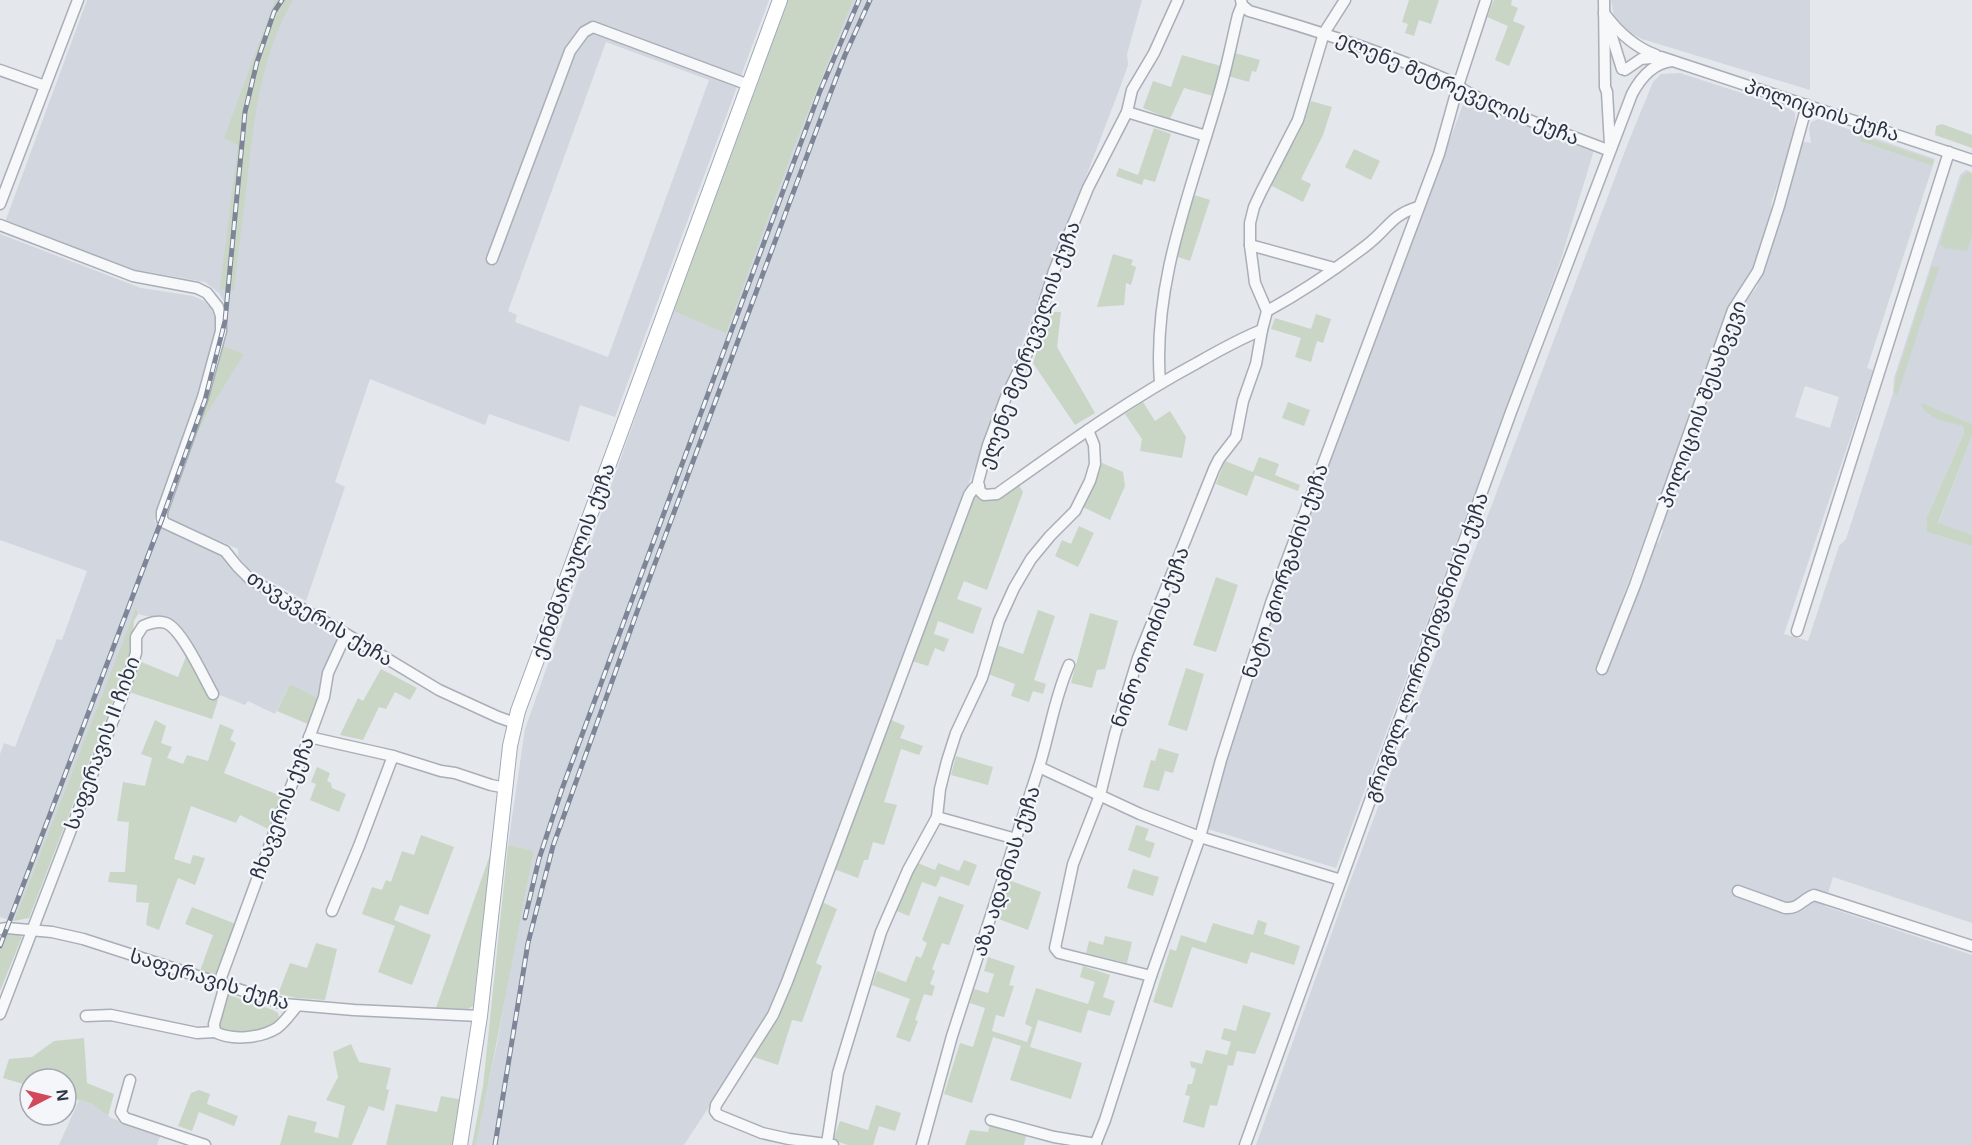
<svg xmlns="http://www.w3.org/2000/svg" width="1972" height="1145" font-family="Helvetica,'Noto Sans Georgian',sans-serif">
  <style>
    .built { fill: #d2d6de; fill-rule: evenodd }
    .green { fill: #c9d6c5 }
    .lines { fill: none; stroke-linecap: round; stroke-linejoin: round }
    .minor-casing { stroke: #a9aeb7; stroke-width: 13 }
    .major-casing { stroke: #a3abb8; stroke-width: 16 }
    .minor { stroke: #f7f8fa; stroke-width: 10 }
    .major { stroke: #fff; stroke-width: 14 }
    .rail-casing { stroke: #7d8696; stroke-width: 5 }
    .rail { stroke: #f4f6f9; stroke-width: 3; stroke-dasharray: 9; stroke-linecap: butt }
    .labels { text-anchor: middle; stroke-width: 4.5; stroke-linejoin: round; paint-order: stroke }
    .street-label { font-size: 20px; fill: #2b3445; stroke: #f4f6f9 }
  </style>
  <rect width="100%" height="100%" fill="#e4e7ec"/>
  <!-- built -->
  <g class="built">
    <path d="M 87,0 L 769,0 L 615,417 L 580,405 L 569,442 L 489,414 L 485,425 L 370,379 L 335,482 L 345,487 L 306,601 L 247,568 L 238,556 L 238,549 L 166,517 L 193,443 L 208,412 L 243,354 L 221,345 L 227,323 L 227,307 L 219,293 L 205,282 L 132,269 L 5,222 ZM 606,42 L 709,80 L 608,357 L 515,322 L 517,315 L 508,311 Z"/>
    <path d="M 853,0 L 1142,0 L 1127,54 L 1128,65 L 1121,85 L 965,493 L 780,991 L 757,1033 L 684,1145 L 475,1145 L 497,1044 L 514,948 L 534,851 L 508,845 L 525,729 L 673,311 L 726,332 L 795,145 Z"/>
    <path d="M 1611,0 L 1810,0 L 1810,90 L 1642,39 L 1625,30 L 1614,17 Z"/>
    <path d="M 1680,73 L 1791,109 L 1795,113 L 1795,118 L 1792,145 L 1772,200 L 1770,219 L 1756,267 L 1739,289 L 1732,302 L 1621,602 L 1629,605 L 1654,543 L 1658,543 L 1663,531 L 1661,527 L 1739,309 L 1757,287 L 1778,221 L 1801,141 L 1811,143 L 1809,129 L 1811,122 L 1819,119 L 1935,159 L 1867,368 L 1873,370 L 1784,634 L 1808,641 L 1839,546 L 1846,539 L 1893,393 L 1894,378 L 1960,175 L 1966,170 L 1972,172 L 1969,172 L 1972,177 L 1972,424 L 1921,404 L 1929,415 L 1963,426 L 1964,433 L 1927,517 L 1926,532 L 1972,546 L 1972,923 L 1833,877 L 1824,906 L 1972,955 L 1972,1145 L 1256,1145 L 1351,879 L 1628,143 L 1653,82 L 1661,74 ZM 1805,386 L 1839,397 L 1830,428 L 1795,417 Z"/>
    <path d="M 1465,99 L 1594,150 L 1560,262 L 1336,868 L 1208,829 L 1228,753 L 1281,593 Z"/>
    <path d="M 0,234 L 141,288 L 193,296 L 204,301 L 211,307 L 217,325 L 196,403 L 154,521 L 163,528 L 221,552 L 260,592 L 343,635 L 320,699 L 290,684 L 275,714 L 248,701 L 245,705 L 220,695 L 161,617 L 151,617 L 138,614 L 136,609 L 14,921 L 0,917 L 0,754 L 4,743 L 15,747 L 57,639 L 62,640 L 87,571 L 0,540 Z"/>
    <path d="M 1972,436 L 1972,535 L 1938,524 Z"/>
    <path d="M 79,1100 L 92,1104 L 111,1118 L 161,1134 L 157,1145 L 59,1145 Z"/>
  </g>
  <!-- green -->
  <g class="green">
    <path d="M 275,0 L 293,0 C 261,55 254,118 247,181 C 243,217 238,254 234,290 L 220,289 L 238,145 L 224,138 Z"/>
    <path d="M 788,0 L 853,0 L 795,145 L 726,333 L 673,311 Z"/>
    <path d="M 1409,0 L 1439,0 L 1431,24 L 1419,20 L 1414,36 L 1405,33 L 1408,24 L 1402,22 Z"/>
    <path d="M 1494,0 L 1512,0 L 1511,5 L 1518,8 L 1513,21 L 1525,26 L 1509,66 L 1495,60 L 1508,26 L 1487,17 Z"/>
    <path d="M 1235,53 L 1260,60 L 1256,72 L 1252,71 L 1249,82 L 1228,76 Z"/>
    <path d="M 1182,55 L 1221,66 L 1213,96 L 1184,88 L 1170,119 L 1143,108 L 1153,81 L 1171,87 Z"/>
    <path d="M 1311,101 L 1332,107 L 1323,135 L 1301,179 L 1311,184 L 1303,202 L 1270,185 L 1300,131 Z"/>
    <path d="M 1942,124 L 1972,135 L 1972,148 L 1935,135 L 1936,126 Z"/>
    <path d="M 1154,128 L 1171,134 L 1155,182 L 1144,179 L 1142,185 L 1116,176 L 1119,168 L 1138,175 Z"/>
    <path d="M 1861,136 L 1933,160 L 1934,162 L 1931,165 L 1860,141 Z"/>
    <path d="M 1354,149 L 1380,161 L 1371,180 L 1345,167 Z"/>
    <path d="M 1969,172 L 1972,173 L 1972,236 L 1967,251 L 1945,248 L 1940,244 L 1942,237 L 1962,176 Z"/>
    <path d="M 1194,195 L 1210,200 L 1190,261 L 1175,256 Z"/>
    <path d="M 1113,254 L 1133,260 L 1131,265 L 1136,267 L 1131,285 L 1126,283 L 1124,305 L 1097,307 Z"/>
    <path d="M 1932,266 L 1939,268 L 1897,396 L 1894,391 L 1896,378 Z"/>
    <path d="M 1050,312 L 1061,312 L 1057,347 L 1095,413 L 1075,425 L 1033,363 Z"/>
    <path d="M 1316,314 L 1331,319 L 1323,343 L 1317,341 L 1311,362 L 1295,357 L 1301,338 L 1271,329 L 1275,318 L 1311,329 Z"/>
    <path d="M 221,345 L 244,354 L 208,412 L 193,443 L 166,517 L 165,514 Z"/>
    <path d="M 1143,402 L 1155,421 L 1170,411 L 1186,437 L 1182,458 L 1140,451 L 1142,439 L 1125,414 Z"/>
    <path d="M 1288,402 L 1310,410 L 1304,426 L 1282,418 Z"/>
    <path d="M 1921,403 L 1972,424 L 1972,436 L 1938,523 L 1972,535 L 1972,546 L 1926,532 L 1927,517 L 1964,433 L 1963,426 C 1949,422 1924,419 1921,403 Z"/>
    <path d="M 1259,457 L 1279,464 L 1275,475 L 1300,485 L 1298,491 L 1255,475 L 1247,496 L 1216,484 L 1225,461 L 1253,472 Z"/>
    <path d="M 1102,463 L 1123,472 L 1125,486 L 1110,520 L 1083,507 C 1084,494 1098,479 1102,463 Z"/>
    <path d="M 1018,484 L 1023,492 L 987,590 L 964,581 L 957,599 L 982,608 L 973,634 L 938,621 L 934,634 L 949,639 L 944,652 L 935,648 L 928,666 L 912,661 L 972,497 L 977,494 C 988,510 1006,492 1018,484 Z"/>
    <path d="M 1079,526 L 1094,533 L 1078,567 L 1055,556 L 1062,540 L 1071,544 Z"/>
    <path d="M 1216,577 L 1238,585 L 1216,652 L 1193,645 Z"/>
    <path d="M 136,608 L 138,614 L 134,621 L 132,645 L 121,680 L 29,918 L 14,921 Z"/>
    <path d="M 1038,610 L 1055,616 L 1034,680 L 1046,684 L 1043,694 L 1033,691 L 1029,702 L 1011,696 L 1015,684 L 988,674 L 997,645 L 1023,654 Z"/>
    <path d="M 1090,613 L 1118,621 L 1105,669 L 1097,670 L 1092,688 L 1071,683 Z"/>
    <path d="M 187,654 L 209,694 L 218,700 L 212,719 L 129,692 L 139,661 L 178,677 Z"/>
    <path d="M 1186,668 L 1204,674 L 1187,731 L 1168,725 Z"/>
    <path d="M 381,669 L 417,688 L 410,700 L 395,692 L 386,709 L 379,707 L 363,740 L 340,735 L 358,698 L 363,701 Z"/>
    <path d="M 290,684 L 320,699 L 310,725 L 277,711 Z"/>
    <path d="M 889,719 L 905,726 L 900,738 L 923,746 L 919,755 L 901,749 L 884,802 L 897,805 L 884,845 L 873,842 L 868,860 L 864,860 L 858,878 L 834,869 Z"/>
    <path d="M 155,720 L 166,726 L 161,743 L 172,747 L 167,758 L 183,764 L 187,755 L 208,761 L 220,724 L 234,730 L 230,740 L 236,743 L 224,773 L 281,796 L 268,829 L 240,815 L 236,823 L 191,806 L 174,859 L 190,864 L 193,855 L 205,858 L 195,885 L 178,878 L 159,930 L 146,925 L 149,903 L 136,902 L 137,885 L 108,882 L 110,872 L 125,872 L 129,822 L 117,821 L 123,782 L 145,786 L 152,758 L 141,754 Z"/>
    <path d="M 1159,748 L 1179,754 L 1173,773 L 1165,771 L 1159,791 L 1143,787 L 1151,760 L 1155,761 Z"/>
    <path d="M 956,756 L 993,767 L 988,785 L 951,775 Z"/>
    <path d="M 317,767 L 330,773 L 327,781 L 331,783 L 332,788 L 346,794 L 339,812 L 310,800 L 316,784 L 311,782 Z"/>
    <path d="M 1136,825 L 1149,829 L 1145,840 L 1155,843 L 1150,858 L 1128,850 Z"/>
    <path d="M 421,835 L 454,847 L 428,915 L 400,905 L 394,920 L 431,935 L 412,985 L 378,972 L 395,926 L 362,914 L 372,887 L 382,890 L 386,880 L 391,882 L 402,851 L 414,855 Z"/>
    <path d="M 508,845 L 534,851 C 514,948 497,1046 476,1143 L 475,1145 L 472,1145 L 483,1086 Z"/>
    <path d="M 491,852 L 473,1006 L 468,1009 L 436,1008 Z"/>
    <path d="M 964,860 L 977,865 L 969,886 L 941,876 L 936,887 L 922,882 L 909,916 L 897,911 L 915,862 L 935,870 L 938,863 L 959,871 Z"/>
    <path d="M 1133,869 L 1159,877 L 1153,896 L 1127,888 Z"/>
    <path d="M 1009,880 L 1041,892 L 1028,930 L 996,918 Z"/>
    <path d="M 939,896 L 964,905 L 949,945 L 942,943 L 932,969 L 935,971 L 930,984 L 935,986 L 932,996 L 924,994 L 915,1020 L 918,1021 L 910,1042 L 896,1037 L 910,999 L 872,985 L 877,971 L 906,982 L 916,956 L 921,958 L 927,943 L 922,940 Z"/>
    <path d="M 822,902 L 837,909 L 816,963 L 822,966 L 802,1022 L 792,1020 L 778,1065 L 751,1056 Z"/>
    <path d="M 192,907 L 236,924 L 216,977 L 200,971 L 213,935 L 185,924 Z"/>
    <path d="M 1258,920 L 1267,923 L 1264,934 L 1300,946 L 1294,965 L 1251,952 L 1247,964 L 1192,947 L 1172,1008 L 1153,1002 L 1170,949 L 1176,951 L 1181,935 L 1206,943 L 1213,923 L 1253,935 Z"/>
    <path d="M 8,934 L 21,935 L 22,937 L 0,991 L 0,939 L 2,936 Z"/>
    <path d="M 1105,936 L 1132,942 L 1127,963 L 1086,953 L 1089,941 L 1103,945 Z"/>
    <path d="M 316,943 L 337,949 L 325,1000 L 297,998 L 278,994 L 290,963 L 307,968 Z"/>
    <path d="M 988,957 L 1015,966 L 1009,985 L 1014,986 L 1004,1017 L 996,1015 L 992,1031 L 1027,1042 L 1032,1027 L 1025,1024 L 1036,988 L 1088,1004 L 1095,982 L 1080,977 L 1083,966 L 1110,975 L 1103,997 L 1115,1001 L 1110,1016 L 1088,1010 L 1081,1033 L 1038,1020 L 1030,1047 L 1082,1063 L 1071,1099 L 1010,1080 L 1021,1046 L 993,1037 L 972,1103 L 944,1094 L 960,1043 L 973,1047 L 985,1008 L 970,1003 L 974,989 L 988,993 L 994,974 L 984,971 Z"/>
    <path d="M 226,994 L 273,1010 L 278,1013 L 279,1017 L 271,1026 L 241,1035 L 218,1029 Z"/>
    <path d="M 1243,1005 L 1271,1013 L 1255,1054 L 1237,1051 L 1233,1066 L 1228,1065 L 1217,1106 L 1210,1105 L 1204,1128 L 1183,1122 L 1190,1096 L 1185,1095 L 1188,1084 L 1192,1084 L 1196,1069 L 1191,1067 L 1190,1061 L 1202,1064 L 1206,1050 L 1227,1055 L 1231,1042 L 1221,1039 L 1224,1028 L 1236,1031 Z"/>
    <path d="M 84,1038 L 87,1083 L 114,1094 L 108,1116 L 92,1104 L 66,1096 L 66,1079 L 30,1079 L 30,1086 L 3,1078 L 9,1059 L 32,1057 L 54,1041 Z"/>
    <path d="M 351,1044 L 359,1062 L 391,1068 L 386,1089 L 389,1090 L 384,1111 L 369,1106 L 352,1145 L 280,1145 L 288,1115 L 317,1122 L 314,1132 L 338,1138 L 345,1106 L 326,1100 L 338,1077 L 333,1052 Z"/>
    <path d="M 199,1090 L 210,1094 L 207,1104 L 238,1116 L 234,1126 L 199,1112 L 192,1131 L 178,1126 L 191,1093 Z"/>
    <path d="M 441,1096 L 463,1100 L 454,1145 L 386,1145 L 396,1104 L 437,1112 Z"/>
    <path d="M 876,1105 L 901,1113 L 895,1131 L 879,1126 L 873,1145 L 848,1145 L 833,1140 L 840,1121 L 868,1130 Z"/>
    <path d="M 990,1124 L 1026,1136 L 1024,1145 L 965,1145 L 970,1130 L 988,1132 Z"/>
  </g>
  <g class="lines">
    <!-- minor casing -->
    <g class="minor-casing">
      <g id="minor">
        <path d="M 1178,0 L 1154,53 L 1132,90 L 1127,112 L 1088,188 L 1054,271 L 1032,343 L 1006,397 L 988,445 L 978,482 L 980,491 L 984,495 L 997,494 C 1062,448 1126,401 1197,363 C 1218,351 1239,339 1262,330 L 1267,311 C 1302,292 1336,269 1367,245 C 1388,229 1391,215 1418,207"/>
        <path d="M 1241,0 L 1242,5 L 1249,11 C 1315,30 1380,51 1443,78 C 1453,82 1461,89 1471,94 C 1515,117 1564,133 1610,151"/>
        <path d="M 1604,0 L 1605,87 L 1607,92 L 1610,145"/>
        <path d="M 1604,13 C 1618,32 1634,47 1656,55"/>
        <path d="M 1608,24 L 1622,69"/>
        <path d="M 0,70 L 45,86"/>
        <path d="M 1625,70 L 1641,59 L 1661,57 L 1972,160"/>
        <path d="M 1127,112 L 1206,136"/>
        <path d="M 0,204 L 78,0"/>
        <path d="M 0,225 L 133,276 L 197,288 L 207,293 L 218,307 L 221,316 L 221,331 L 203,397 L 162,512 L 162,519 L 165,523 L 225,551 L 237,566 L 250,579 L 346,634 L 439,690 L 498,717 L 515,723"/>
        <path d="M 1250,245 L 1334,268"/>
        <path d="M 492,259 L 570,51 L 584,32 L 593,27 L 749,85"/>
        <path d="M 1267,311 L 1255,283 L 1250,245 L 1250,223 L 1254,207 L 1261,192 L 1298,120 L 1324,33 L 1345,0"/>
        <path d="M 1160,383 C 1152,281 1193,186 1220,90 C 1227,66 1232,40 1238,15 L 1242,5"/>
        <path d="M 1797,631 L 1949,152"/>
        <path d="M 1602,669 L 1635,585 L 1733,310 L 1758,271 L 1779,206 L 1807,105"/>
        <path d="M 309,737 L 393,756 L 441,771 L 455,773 L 491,785 L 506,788"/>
        <path d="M 1039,767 L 1140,814 L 1200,837 L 1341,880"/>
        <path d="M 937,817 L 1016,839"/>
        <path d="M 1738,891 L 1785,908 C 1799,909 1801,900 1814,895 L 1972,946"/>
        <path d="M 332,911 L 359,846 L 393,756"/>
        <path d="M 0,929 L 7,928 L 52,932 L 83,939 L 284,1004 L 354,1010 L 480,1016"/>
        <path d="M 1151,976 L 1059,953 L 1055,948 L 1073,864 L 1100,795 L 1115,734 L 1138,658 L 1214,469 L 1219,459 L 1236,437 L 1243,401 L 1256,364 L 1262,330"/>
        <path d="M 219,983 L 324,697 L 328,673 L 346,634"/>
        <path d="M 0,1014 L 122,697 L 136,653 L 136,637 L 143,626 C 150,623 158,620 166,623 C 182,629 204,678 213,694"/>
        <path d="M 86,1016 L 111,1015 L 197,1033 L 215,1032"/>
        <path d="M 215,1032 C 232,1041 261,1038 277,1028 C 285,1022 291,1013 297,1006"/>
        <path d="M 215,1032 L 214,1024 L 225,985"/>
        <path d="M 130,1080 L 121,1112 L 125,1118 L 205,1145"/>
        <path d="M 991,1120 L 1054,1137 L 1096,1144"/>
        <path d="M 827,1143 L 838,1073 L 881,932 L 908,870 L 937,817 L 940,789 L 947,761 L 956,733 L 982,678 L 999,621 L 1014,588 L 1031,559 L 1050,536 L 1075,511 L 1090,481 L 1095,464 L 1094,445 L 1088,430"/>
        <path d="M 833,1145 L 789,1139 L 762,1133 L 718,1115 L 715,1111 L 716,1105 L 773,1015 L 787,982 L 969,495 L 974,488 L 979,486"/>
        <path d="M 922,1145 L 952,1036 L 1039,767 C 1050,732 1054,699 1069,665"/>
        <path d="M 1095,1145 L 1105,1120 L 1151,976 L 1200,837 L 1221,760 L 1271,603 L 1439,154 L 1458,86 L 1486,0"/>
        <path d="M 1245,1145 L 1511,412 L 1632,94 C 1641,77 1653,63 1672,61"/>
      </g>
    </g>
    <!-- major casing -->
    <g class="major-casing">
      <path id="major" d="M 460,1145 L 480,1016 L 510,746 L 518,711 L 780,0"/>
    </g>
    <!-- minor -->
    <use href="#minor" class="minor"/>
    <!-- major -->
    <use href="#major" class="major"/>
    <!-- rail casing -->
    <g class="rail-casing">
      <g id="rail">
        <path d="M 525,918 L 539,859 L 562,789 L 820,91 L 859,0"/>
        <path d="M 0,946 L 162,519 L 205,400 L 225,321 L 245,112 L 257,62 L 274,12 L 282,0"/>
        <path d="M 495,1145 L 528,943 L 553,846 L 638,609 L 827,102 L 845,55 L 870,0"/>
      </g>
    </g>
    <!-- rail -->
    <use href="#rail" class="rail"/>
  </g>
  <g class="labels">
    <!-- street labels -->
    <g class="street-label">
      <text transform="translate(1458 88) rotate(23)" y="7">ელენე მეტრეველის ქუჩა</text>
      <text transform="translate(1822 110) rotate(18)" y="7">პოლიციის ქუჩა</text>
      <text transform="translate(1029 345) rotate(-70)" y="7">ელენე მეტრეველის ქუჩა</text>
      <text transform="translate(1702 404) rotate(-70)" y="7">პოლიციის შესახვევი</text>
      <text transform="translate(573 561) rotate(-70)" y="7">ქინძმარაულის ქუჩა</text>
      <text transform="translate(1285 571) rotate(-71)" y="7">ნატო გიორგაძის ქუჩა</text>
      <text transform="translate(320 618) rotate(31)" y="7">თავკვერის ქუჩა</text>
      <text transform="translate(1150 637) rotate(-70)" y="7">ნინო თოიძის ქუჩა</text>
      <text transform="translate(1426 647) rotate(-70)" y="7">გრიგოლ ლორთქიფანიძის ქუჩა</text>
      <text transform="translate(102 743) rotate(-70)" y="7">საფერავის II ჩიხი</text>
      <text transform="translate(282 808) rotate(-70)" y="7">ჩხავერის ქუჩა</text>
      <text transform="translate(1006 871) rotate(-72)" y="7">აზა ადამიას ქუჩა</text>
      <text transform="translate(210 979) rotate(17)" y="7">საფერავის ქუჩა</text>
    </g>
  </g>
  <!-- north arrow -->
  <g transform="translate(48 1097) rotate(83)"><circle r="28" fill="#f4f6f9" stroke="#a4a8b1" stroke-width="1.5"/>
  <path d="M0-4.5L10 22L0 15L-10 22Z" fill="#d1495b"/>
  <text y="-9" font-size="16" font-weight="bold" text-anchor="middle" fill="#2b3445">N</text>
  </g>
</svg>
